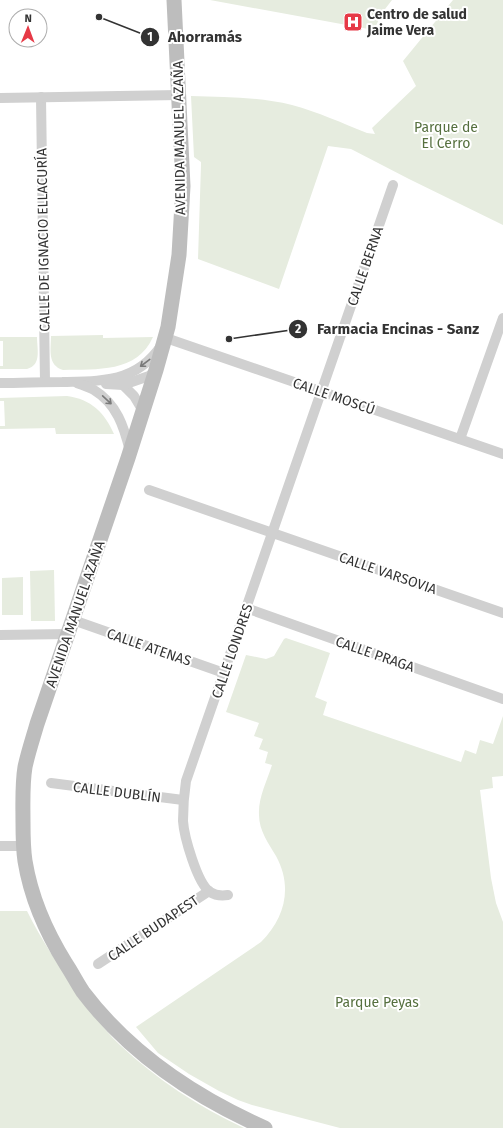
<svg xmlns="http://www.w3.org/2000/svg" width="503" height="1128" font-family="'Fira Sans',sans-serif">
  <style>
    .green { fill: #e6ecdf }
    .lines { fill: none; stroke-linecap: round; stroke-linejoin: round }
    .street { stroke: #d0d0d0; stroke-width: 10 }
    .secondary { stroke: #bdbdbd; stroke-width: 15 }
    .oneway { stroke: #7a7a7a }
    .labels { text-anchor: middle; stroke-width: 4; stroke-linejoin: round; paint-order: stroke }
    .poi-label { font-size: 14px; font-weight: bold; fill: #333; stroke: #fff; text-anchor: start }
    .park-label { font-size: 14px; fill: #56703f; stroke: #fff }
    .street-label { font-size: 14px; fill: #333; stroke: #fff }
    .leader { fill: none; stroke: #333; stroke-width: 1.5 }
    .callout-dot { fill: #333; stroke: #fff; stroke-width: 1.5 }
    .mark-label { font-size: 12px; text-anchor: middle; font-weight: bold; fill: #fff }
    .callout-label { font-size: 15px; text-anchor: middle; font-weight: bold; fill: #333; stroke: #fff; stroke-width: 4; stroke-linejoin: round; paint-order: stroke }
  </style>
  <rect width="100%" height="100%" fill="#fff"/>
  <!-- green -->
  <g class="green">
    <path d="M 210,0 L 392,0 L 382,13 L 374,30 Z"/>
    <path d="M 453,0 L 503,0 L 503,225 L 409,179 L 351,149 L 328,146 L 279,289 L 198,259 L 201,165 L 201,162 L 194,157 L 191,96 C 225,97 259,97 292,105 C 318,112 342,123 367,133 L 375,134 L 372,128 L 416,86 L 403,61 Z"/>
    <path d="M 103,335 L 103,338 L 153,337 C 137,373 97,369 63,370 C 47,365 51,349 51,336 Z"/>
    <path d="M 0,337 L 37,337 C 37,349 42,365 27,369 L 0,369 L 0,366 L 3,366 L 3,341 L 0,341 Z"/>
    <path d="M 67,396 C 91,399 105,413 114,434 L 56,434 L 55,428 L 0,429 L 0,426 L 5,426 L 4,401 L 0,401 L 0,398 Z"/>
    <path d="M 54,570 L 55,621 L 31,621 L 30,571 Z"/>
    <path d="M 23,577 L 23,615 L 2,615 L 2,578 Z"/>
    <path d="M 286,638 L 330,653 L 315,697 L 327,702 L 323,715 L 461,762 L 465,750 L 476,754 L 480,740 L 493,744 L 503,716 L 503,776 L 492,777 L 493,788 L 480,790 L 491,878 L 496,903 L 503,922 L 503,1128 L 340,1128 L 252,1105 L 238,1100 L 219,1091 L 189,1074 L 158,1053 L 136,1027 L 261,942 C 285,918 293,887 276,856 C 269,844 259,831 259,815 C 258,798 267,781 272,765 L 265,763 L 268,752 L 259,749 L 263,739 L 254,736 L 259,723 L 226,712 L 246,655 L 266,659 L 274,656 L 284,639 Z"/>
    <path d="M 0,911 L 27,911 C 41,939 58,965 77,991 C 90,1010 103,1029 120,1045 C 156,1079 199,1107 244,1128 L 0,1128 Z"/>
  </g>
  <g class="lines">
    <!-- street -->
    <g class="street">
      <path d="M 41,97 L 45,382"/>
      <path d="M 0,98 L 179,95"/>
      <path d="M 119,381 L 134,396 L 143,411"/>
      <path d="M 0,383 C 21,383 41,382 62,382 C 107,381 141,382 166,338 L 503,454"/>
      <path d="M 77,383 C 82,385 89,387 94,390 C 117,404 124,427 130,451"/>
      <path d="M 106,384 L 123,385 L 149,376 L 156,370"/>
      <path d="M 460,439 L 503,318"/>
      <path d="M 149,490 L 503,613"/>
      <path d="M 246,608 L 503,699"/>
      <path d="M 73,620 L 224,673"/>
      <path d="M 0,635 L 68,634"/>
      <path d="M 51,783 L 183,800"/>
      <path d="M 0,846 L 24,846"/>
      <path d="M 228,895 C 221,896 216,896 210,892 C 197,883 184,836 183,821 C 183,807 184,794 186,781 L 393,185"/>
      <path d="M 98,964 L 209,891"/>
    </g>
    <!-- secondary -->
    <path class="secondary" d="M 174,0 L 183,186 L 179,255 L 168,327 L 156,370 L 128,458 L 37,724 C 33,738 28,753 25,767 C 22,785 23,804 23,822 C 23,835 23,848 25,861 C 31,898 46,932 66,964 C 72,973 77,983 83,992 C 130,1054 195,1097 265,1128"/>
  </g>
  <!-- one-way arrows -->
  <defs><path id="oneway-shaft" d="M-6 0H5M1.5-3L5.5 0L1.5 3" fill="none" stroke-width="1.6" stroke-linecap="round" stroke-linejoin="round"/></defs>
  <g class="oneway">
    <use href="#oneway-shaft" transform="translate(145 363) rotate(143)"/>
    <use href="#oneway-shaft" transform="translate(107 400) rotate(43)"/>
  </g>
  <!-- icons -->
  <defs>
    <g id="hospital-square" transform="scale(1)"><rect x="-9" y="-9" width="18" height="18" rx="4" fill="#e63946" stroke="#fff"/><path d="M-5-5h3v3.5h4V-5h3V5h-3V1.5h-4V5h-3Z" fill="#fff"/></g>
  </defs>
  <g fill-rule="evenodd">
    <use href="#hospital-square" x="353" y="22"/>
  </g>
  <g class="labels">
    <!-- poi labels -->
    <g class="poi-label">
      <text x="367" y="19">Centro de salud<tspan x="367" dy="16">Jaime Vera</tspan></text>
    </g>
    <!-- park labels -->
    <g class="park-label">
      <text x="446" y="132">Parque de<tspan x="446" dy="16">El Cerro</tspan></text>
      <text x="377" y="1007">Parque Peyas</text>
    </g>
    <!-- street labels -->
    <g class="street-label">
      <text transform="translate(179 138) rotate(-91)" y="5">AVENIDA MANUEL AZAÑA</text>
      <text transform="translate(43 240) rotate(-91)" y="5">CALLE DE IGNACIO ELLACURÍA</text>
      <text transform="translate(365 266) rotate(-71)" y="5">CALLE BERNA</text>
      <text transform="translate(334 396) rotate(19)" y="5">CALLE MOSCÚ</text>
      <text transform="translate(388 573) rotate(19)" y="5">CALLE VARSOVIA</text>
      <text transform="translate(75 614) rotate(-71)" y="5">AVENIDA MANUEL AZAÑA</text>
      <text transform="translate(149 647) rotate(19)" y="5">CALLE ATENAS</text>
      <text transform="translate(232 651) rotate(-71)" y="5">CALLE LONDRES</text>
      <text transform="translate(375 654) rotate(19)" y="5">CALLE PRAGA</text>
      <text transform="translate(117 792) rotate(7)" y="5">CALLE DUBLÍN</text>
      <text transform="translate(153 928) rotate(-34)" y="5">CALLE BUDAPEST</text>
    </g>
  </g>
  <!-- callouts -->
  <path class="leader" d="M99 17L150 37M229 339L298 329"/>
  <g class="callout-dot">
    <circle cx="99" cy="17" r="4"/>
    <circle cx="229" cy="339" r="4"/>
    <circle cx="150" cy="37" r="10"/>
    <circle cx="298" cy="329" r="10"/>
  </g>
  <g class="mark-label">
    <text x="150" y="41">1</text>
    <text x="298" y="333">2</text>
  </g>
  <g class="callout-label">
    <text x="205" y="42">Ahorramás</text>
    <text x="398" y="334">Farmacia Encinas - Sanz</text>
  </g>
  <!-- north arrow -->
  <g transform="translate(28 28) rotate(1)"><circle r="19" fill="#ffffff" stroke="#adadad"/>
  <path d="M0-3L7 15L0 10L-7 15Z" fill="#e63946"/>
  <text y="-6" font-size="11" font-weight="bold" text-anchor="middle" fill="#333333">N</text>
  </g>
</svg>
